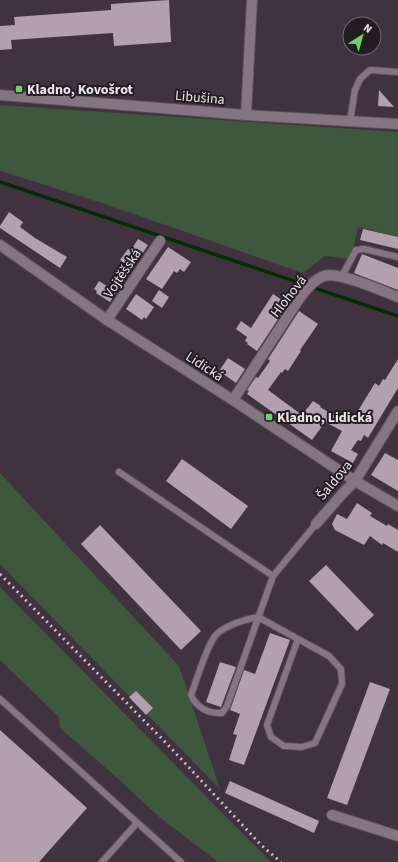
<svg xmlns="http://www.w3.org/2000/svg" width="398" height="862" font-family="'Source Sans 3',sans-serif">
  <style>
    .green { fill: #3d583d }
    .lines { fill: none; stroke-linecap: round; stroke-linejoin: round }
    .stream { stroke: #002e02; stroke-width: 3.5 }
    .building { fill: #b2a0ae }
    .service-casing { stroke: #5b4f58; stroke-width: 8 }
    .minor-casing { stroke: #5b4f58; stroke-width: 12 }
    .secondary-casing { stroke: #5b4f58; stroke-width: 12 }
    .service { stroke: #857481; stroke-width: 6 }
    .minor { stroke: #857481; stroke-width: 10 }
    .secondary { stroke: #857481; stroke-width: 10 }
    .rail { stroke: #c8bec6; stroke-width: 3; stroke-dasharray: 2 4; stroke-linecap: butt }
    .poi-dot { fill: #65d467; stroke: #231c21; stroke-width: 1.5 }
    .labels { text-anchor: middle; stroke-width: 4; stroke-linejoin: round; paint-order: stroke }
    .poi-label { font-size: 14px; font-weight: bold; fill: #eee5ec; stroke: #231c21; text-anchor: start }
    .street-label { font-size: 14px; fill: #eee5ec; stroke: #231c21 }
  </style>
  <rect width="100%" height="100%" fill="#40323e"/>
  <!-- green -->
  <g class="green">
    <path d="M 0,105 L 398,132 L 398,237 L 358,227 L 351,259 L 325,256 L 303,273 L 102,203 L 0,171 Z"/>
    <path d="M 0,473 L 179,666 L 220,789 L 0,564 Z"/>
    <path d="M 0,587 L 256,847 L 271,862 L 218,862 L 158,816 L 115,776 L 60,728 L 59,717 L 0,660 Z"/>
  </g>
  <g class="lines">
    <!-- stream -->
    <path class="stream" d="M 0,182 L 398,316"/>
  </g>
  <!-- building -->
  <g class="building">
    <path d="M 169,0 L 171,42 L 114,46 L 113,33 L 11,40 L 12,49 L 0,50 L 0,26 L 15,25 L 14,17 L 111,10 L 111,4 Z"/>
    <path d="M 379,90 L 394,107 L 378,106 Z"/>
    <path d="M 9,212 L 23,222 L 20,227 L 35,238 L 67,257 L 60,268 L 0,228 L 0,226 Z"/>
    <path d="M 363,229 L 398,237 L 398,249 L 360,240 Z"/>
    <path d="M 138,239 L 148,245 L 132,269 L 120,260 L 128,249 L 131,250 Z"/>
    <path d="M 168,247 L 191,262 L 184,272 L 180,269 L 177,273 L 174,271 L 162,289 L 146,279 Z"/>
    <path d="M 362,254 L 398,268 L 398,290 L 354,273 Z"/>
    <path d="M 99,281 L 116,292 L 110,302 L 96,293 L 97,291 L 94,289 Z"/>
    <path d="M 159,290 L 169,297 L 162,308 L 152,301 Z"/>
    <path d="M 136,294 L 154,307 L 146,319 L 144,317 L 142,320 L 126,309 Z"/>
    <path d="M 273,294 L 288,304 L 257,351 L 247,344 L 248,343 L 245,341 L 247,337 L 236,329 L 241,321 L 251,328 Z"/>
    <path d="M 299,311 L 318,324 L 300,350 L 301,351 L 288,371 L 285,369 L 282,373 L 281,372 L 268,390 L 302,415 L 313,401 L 321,406 L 320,407 L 348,424 L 355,413 L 356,414 L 375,383 L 379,386 L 383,379 L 385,380 L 398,359 L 398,388 L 368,438 L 364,435 L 361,441 L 358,440 L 351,450 L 358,454 L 353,463 L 331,451 L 342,431 L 325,422 L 312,440 L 247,394 L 249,391 L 247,390 L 256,377 L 258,378 L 270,361 L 268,359 Z"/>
    <path d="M 228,358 L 245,369 L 236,383 L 219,371 Z"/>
    <path d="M 385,453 L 398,460 L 398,491 L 371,475 Z"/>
    <path d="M 182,459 L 248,506 L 231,529 L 166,481 Z"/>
    <path d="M 357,503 L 372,513 L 370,516 L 387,526 L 388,524 L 398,530 L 398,552 L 383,543 L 382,545 L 370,536 L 364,545 L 335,530 L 332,524 L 337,514 L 347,519 Z"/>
    <path d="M 100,525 L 201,631 L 181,650 L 81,544 Z"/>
    <path d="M 326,565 L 374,615 L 357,631 L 309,581 Z"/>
    <path d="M 270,633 L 290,640 L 244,765 L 229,760 L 237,735 L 233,734 L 240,714 L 230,710 L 244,670 L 255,674 Z"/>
    <path d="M 220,662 L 236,667 L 221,707 L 206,702 Z"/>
    <path d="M 370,682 L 390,689 L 347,805 L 327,798 Z"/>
    <path d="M 136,691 L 153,708 L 146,715 L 129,697 Z"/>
    <path d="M 0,730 L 87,808 L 39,862 L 0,862 Z"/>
    <path d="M 230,781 L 319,821 L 314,833 L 225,793 Z"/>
  </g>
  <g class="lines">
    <!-- service casing -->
    <g class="service-casing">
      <g id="service">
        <path d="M 350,121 L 355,90 L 360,79 L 370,70 L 398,72"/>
        <path d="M 342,276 L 356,250 L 364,249 L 398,257"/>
        <path d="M 119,472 L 273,576"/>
        <path d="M 298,639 L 267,725 L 271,737 L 284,746 L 302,747 L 315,743 L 342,684 L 341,669 L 329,656 L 258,617 C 246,619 223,626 215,636 C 206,648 197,679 191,695 C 196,707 208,714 222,713 L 227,706 L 273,576 L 316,524"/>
        <path d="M 0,699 L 181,862"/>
        <path d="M 102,862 L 137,823"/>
      </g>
    </g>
    <!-- minor casing -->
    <g class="minor-casing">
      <g id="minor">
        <path d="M 246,115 L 252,0"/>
        <path d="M 0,245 L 107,320 L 233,400 L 355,481 L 398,506"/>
        <path d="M 107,320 L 160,241"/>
        <path d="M 233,400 L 299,299 C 305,291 313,280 324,276 C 339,271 382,291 398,297"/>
        <path d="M 316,524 L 343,493 L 355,481 L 398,411"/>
        <path d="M 332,815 L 398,836"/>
      </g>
    </g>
    <!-- secondary casing -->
    <g class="secondary-casing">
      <path id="secondary" d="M 0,95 L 246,115 L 398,124"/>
    </g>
    <!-- service -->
    <use href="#service" class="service"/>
    <!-- minor -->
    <use href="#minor" class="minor"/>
    <!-- secondary -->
    <use href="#secondary" class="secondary"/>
    <!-- rail -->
    <path class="rail" d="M 0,574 L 170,747 L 261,845 L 281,862"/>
  </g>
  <!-- markers -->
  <g class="poi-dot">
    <rect x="15" y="85" width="8" height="8" rx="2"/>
    <rect x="265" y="413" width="8" height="8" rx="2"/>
  </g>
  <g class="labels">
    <!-- poi labels -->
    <g class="poi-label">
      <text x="27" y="94">Kladno, Kovošrot</text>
      <text x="277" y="422">Kladno, Lidická</text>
    </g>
    <!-- street labels -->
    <g class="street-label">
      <text transform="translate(200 97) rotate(5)" y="5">Libušina</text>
      <text transform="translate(122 273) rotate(-56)" y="5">Vojtěšská</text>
      <text transform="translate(288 296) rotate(-52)" y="5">Hlohová</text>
      <text transform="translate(205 366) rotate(33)" y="5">Lidická</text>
      <text transform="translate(334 480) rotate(-50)" y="5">Šaldova</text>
    </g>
  </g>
  <!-- north arrow -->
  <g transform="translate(362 36) rotate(37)"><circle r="19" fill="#231c21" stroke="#746c72"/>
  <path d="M0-3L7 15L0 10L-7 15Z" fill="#65d467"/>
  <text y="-6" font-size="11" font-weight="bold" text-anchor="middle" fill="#eee5ec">N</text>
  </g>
</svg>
